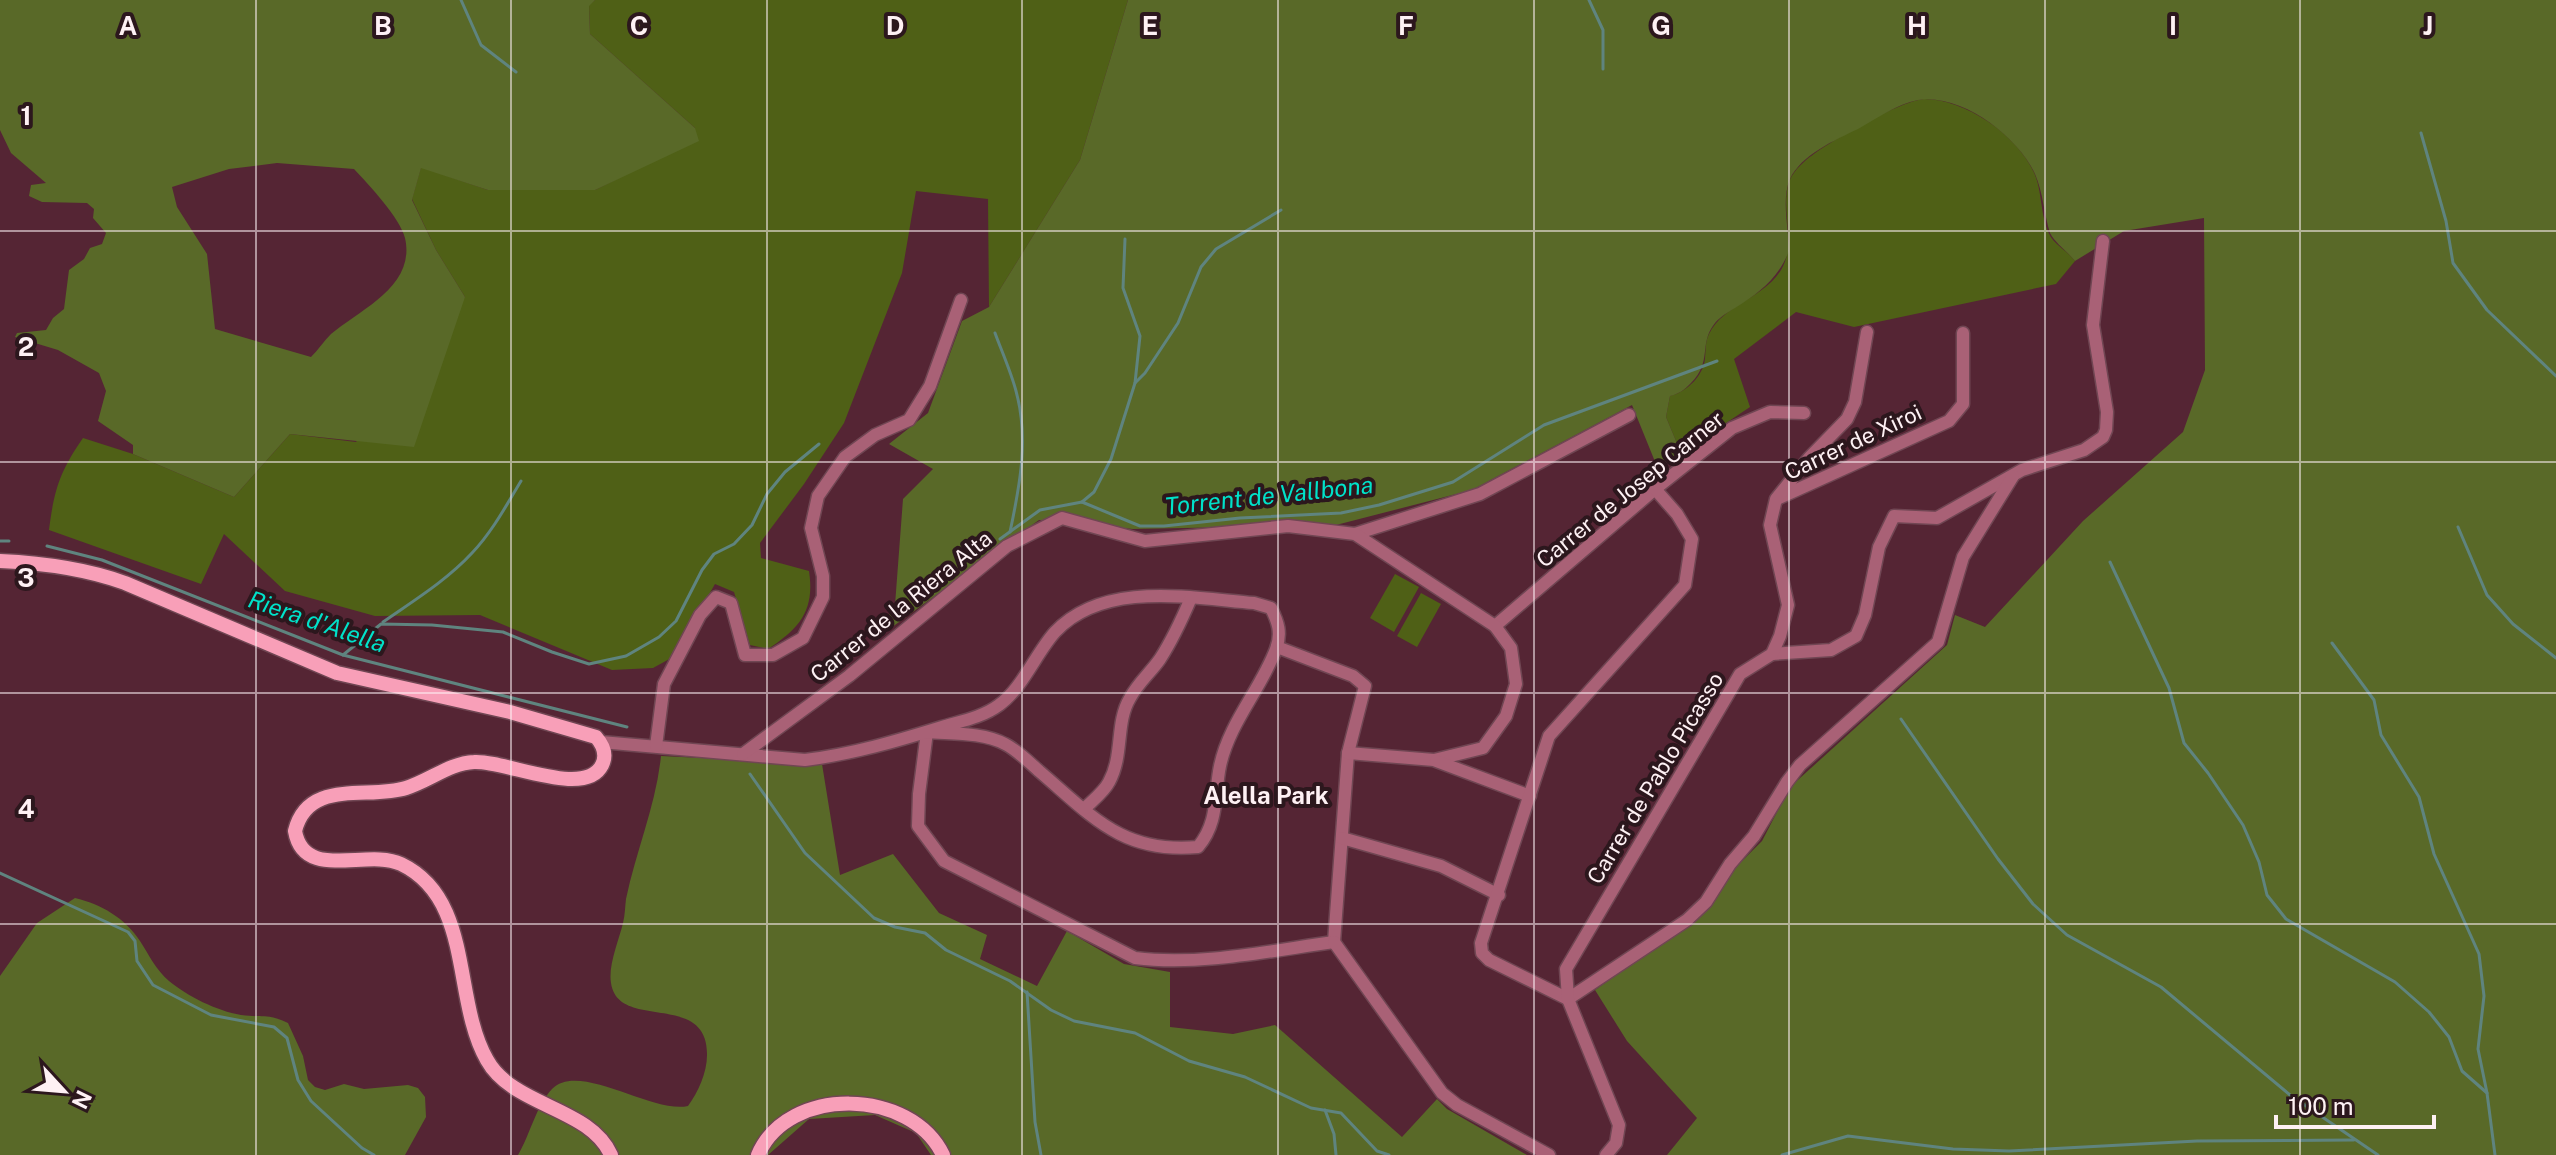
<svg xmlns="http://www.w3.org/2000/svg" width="2556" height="1155" font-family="'Public Sans',sans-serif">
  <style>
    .green { fill: #4f6016 }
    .forest { fill: #596928; fill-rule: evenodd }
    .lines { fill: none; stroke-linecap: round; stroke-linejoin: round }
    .stream { stroke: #5f847f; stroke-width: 3 }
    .minor-casing { stroke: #704653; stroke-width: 15 }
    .major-casing { stroke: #704653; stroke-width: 17 }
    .minor { stroke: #a96176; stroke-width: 12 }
    .major { stroke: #f89fb8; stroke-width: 14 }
    .grid { fill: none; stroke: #fef1f4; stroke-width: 2; stroke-opacity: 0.55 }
    .labels { text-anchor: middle; stroke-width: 8; stroke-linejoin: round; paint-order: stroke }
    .street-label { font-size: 22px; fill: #fef1f4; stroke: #2c171d }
    .water-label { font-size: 24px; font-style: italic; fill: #00e2ca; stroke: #2c171d }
    .neighbourhood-label { font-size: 24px; font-weight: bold; fill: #fef1f4; stroke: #2c171d }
    .grid-label { font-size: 26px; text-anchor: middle; font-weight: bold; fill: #fef1f4; stroke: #2c171d; stroke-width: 8; stroke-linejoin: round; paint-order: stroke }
  </style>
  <rect width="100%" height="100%" fill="#552534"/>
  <!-- green -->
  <g class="green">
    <path d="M 595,0 L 1128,0 L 1080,160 L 989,307 L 988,199 L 916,191 L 902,273 L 844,423 L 804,484 L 760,543 L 761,558 L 809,571 C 815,610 800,628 768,649 L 750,645 L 734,592 L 715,584 L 673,657 L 653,668 L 612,670 L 480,615 L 375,616 L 285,591 L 224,534 L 201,584 L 49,530 C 54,490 60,471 83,438 L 133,454 L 234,497 L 290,434 L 356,442 L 465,297 L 436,250 L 412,199 L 421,167 L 488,190 L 595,190 L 631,172 L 695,128 L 590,34 L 589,5 Z"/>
    <path d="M 1924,99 C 1966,99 2019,136 2035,175 C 2043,194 2040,223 2053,240 C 2059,247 2069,253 2075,261 L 2056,284 L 1854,327 L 1796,312 L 1734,359 L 1750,407 L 1681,453 L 1666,417 L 1670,396 C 1687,392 1704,375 1705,358 C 1706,349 1705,342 1709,334 C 1724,304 1763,299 1781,270 C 1797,243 1781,214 1788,186 C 1790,176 1797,168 1805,161 C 1826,143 1897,102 1924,99 Z"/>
    <path d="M 1395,574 L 1419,587 L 1394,632 L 1370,618 Z"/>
    <path d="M 1421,593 L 1441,604 L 1417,647 L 1397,636 Z"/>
  </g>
  <!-- forest -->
  <g class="forest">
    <path d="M 0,0 L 595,0 L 589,6 L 590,34 L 695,128 L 699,141 L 595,190 L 488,190 L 421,168 L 412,200 L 436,250 L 465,297 L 414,447 L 290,434 L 234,497 L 133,454 L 133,445 L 98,421 L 106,391 L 99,373 L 58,350 L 15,337 L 17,333 L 46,330 L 53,318 L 64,309 L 69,270 L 84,259 L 90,248 L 102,244 L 106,233 L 93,218 L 94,209 L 87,203 L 42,202 L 29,196 L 31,185 L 46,183 L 11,153 L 0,130 ZM 277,163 L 354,169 C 369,185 400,218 405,238 C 416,286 361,309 331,334 C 324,341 318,350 311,357 L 215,329 L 207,254 L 177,207 L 172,187 L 229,169 Z"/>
    <path d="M 1128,0 L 2556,0 L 2556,1155 L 1667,1155 L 1697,1118 L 1627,1041 L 1595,990 L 1711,907 L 1735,868 L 1762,841 L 1790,787 L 1947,645 L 1955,615 L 1985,627 L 2083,521 L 2183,432 L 2205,370 L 2204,218 L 2124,231 L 2075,261 C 2067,251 2055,243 2050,233 C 2044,214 2043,192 2035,174 C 2018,136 1961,93 1918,100 C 1897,104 1876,119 1858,129 C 1835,140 1801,155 1790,179 C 1781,200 1789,229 1789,251 C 1778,279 1759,293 1735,308 C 1728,312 1720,317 1715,323 C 1698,344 1713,361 1691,383 C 1684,390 1679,394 1670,396 L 1666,417 L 1681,453 L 1658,469 L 1632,405 L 1472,490 L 1336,525 L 1133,529 L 1039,520 L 873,641 L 895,605 L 903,499 L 933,469 L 889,444 L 928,413 L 962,321 L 989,307 L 1080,160 Z"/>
    <path d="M 661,756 L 822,764 L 840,875 L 893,854 L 939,913 L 987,935 L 980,959 L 1037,986 L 1067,931 L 1124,964 L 1170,972 L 1170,1027 L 1233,1034 L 1275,1025 L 1402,1137 L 1437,1099 L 1447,1109 L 1527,1155 L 931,1155 L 916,1133 L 875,1115 L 809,1119 L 768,1155 L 518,1155 C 530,1135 536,1106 552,1089 C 579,1061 652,1114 688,1106 C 698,1092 707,1073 707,1055 C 708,990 618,1032 611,983 C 608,965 619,940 623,923 C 625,915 625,907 626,899 C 636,851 656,805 661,756 Z"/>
    <path d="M 75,898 C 101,904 125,918 140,941 C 149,955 156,970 169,981 C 187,996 217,1011 241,1015 C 262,1018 267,1013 288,1023 L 303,1056 L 308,1080 L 315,1087 L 325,1090 L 344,1084 L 364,1089 L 408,1085 L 418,1088 L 425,1097 L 426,1117 L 405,1155 L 0,1155 L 0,976 L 37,923 Z"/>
  </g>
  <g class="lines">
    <!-- stream -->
    <g class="stream">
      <path d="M 461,0 L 481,45 L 516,72"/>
      <path d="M 1589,0 L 1603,30 L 1603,69"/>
      <path d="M 2421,133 L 2446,221 L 2453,263 L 2487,310 L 2556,376"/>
      <path d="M 1125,239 L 1123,288 L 1140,336 L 1135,383"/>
      <path d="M 995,333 C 1002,352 1011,372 1016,391 C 1029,438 1020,485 1010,532"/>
      <path d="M 1082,502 L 1094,492 L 1111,459 L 1135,383 L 1145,373 L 1178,323 L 1201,267 L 1216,249 L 1281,210"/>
      <path d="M 2458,527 L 2487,595 L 2513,624 L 2556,658"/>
      <path d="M 1000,539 L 1040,510 L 1082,502 L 1140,526 L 1164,526 L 1240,518 L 1341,513 L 1379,505 L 1453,482 L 1544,425 L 1717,361"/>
      <path d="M 0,541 L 9,541"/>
      <path d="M 47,546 L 102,560 L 343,655 L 627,727"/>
      <path d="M 2110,562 L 2169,688 L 2184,743 L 2208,773 L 2243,825 L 2259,862 L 2267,895 L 2286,919 L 2395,982 L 2429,1012 L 2449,1037 L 2462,1071 L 2487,1093 L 2495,1155"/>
      <path d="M 383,622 C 413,601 446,581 472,553 C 492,532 506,506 521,481"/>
      <path d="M 2332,643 L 2374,700 L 2381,735 L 2419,797 L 2434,854 L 2479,954 L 2484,996 L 2478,1049 L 2487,1093"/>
      <path d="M 343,655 L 381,624 L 432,625 L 503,632 L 552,652 L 589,664 L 626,656 L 659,637 L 676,621 L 702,570 L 714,554 L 734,544 L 752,525 L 767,494 L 785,472 L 819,444"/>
      <path d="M 1901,719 L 1998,859 L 2033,904 L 2067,935 L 2161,987 L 2290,1095 L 2378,1155"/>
      <path d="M 750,774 L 805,853 L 874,918 L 895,927 L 925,933 L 946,950 L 1010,981 L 1051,1010 L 1074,1021 L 1135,1033 L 1189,1061 L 1245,1077 L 1311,1108 L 1341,1113 L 1377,1151 L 1389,1155"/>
      <path d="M 0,873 L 128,932 L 135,941 L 137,961 L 153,985 L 211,1015 L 274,1027 L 287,1038 L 298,1080 L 311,1101 L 362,1148 L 374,1155"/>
      <path d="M 1027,992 L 1035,1122 L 1041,1155"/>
      <path d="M 1325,1110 L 1334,1134 L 1336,1155"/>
      <path d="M 1782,1155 L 1848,1136 L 1953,1149 L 2009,1151 L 2197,1141 L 2354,1140"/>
    </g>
    <!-- minor casing -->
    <g class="minor-casing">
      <g id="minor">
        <path d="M 1779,498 L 1949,421 L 1963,404 L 1963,333"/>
        <path d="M 1355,534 L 1480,494 L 1629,415"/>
        <path d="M 1495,626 L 1655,489 L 1732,428 L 1770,412 L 1804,413"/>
        <path d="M 1277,647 L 1353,676 L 1365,686 L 1348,753 L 1334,942"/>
        <path d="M 1772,654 L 1831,650 L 1856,636 L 1865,615 L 1879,547 L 1894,516 L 1937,518 L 2022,470 L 2084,450 L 2103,437 L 2106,430 L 2107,412 L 2093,325 L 2103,241"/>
        <path d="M 927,732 L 919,794 L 918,826 L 944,861 L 1135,958 C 1200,966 1269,951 1334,942"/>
        <path d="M 601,742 L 805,760 C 853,754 897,741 942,727 C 962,721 983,717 999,705 C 1022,689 1036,653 1055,632 C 1104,580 1191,598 1254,603 L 1271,608 C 1278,622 1282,633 1276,649 C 1261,689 1229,723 1220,766 C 1214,795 1219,822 1198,847 C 1122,854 1092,816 1039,771 C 1029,762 1017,750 1005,744 C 983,732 951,734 927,732"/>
        <path d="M 656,746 L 664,684 L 700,615 L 716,597 L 731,603 L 745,655 L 773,655 L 803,638 L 823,597 L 823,576 L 811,528 L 818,496 L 845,457 L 875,435 L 909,420 L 930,386 L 961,300"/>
        <path d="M 743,754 L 849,676 L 1007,546 L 1062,518 L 1145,541 L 1288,526 L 1355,534 L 1495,626 L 1511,648 L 1516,684 L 1506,716 L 1483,748 L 1434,760 L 1348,753"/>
        <path d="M 1436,761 L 1530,796"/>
        <path d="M 1084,809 C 1092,801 1104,792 1109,782 C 1124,755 1115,723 1130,698 C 1138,683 1151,672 1160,659 C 1173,639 1182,619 1191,598"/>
        <path d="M 1342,838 L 1441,866 L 1499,895"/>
        <path d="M 1334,942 L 1442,1093 L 1457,1105 L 1549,1155"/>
        <path d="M 1568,999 L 1687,920 L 1706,902 L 1730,864 L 1754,836 L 1787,782 L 1800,765 L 1938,642 L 1963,557 L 2013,476"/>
        <path d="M 1568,999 L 1489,960 L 1482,953 L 1481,943 L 1549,736 L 1685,585 L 1692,539 L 1677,514 L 1655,489"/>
        <path d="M 1606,1155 L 1616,1143 L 1619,1125 L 1568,999 L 1566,969 L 1740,674 L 1772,654 L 1780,636 L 1788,605 L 1770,525 L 1776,499 L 1809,458 L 1847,419 L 1855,402 L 1867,332"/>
      </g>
    </g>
    <!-- major casing -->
    <g class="major-casing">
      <g id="major">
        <path d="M 0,561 C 43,563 84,568 125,583 L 337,673 L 510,712 L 596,737 C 603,745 607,755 602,765 C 585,799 505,760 474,762 C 450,763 429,781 406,788 C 368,800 308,778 295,831 C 304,882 367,848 401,864 C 474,899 452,999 487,1060 C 513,1107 590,1107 611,1155"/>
        <path d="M 758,1155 C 788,1085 911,1088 943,1155"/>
      </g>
    </g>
    <!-- minor -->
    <use href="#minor" class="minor"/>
    <!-- major -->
    <use href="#major" class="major"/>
  </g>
  <!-- grid -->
  <path class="grid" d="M 256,0 L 256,1155M 511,0 L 511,1155M 767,0 L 767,1155M 1022,0 L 1022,1155M 1278,0 L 1278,1155M 1534,0 L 1534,1155M 1789,0 L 1789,1155M 2045,0 L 2045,1155M 2300,0 L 2300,1155M 0,231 L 2556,231M 0,462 L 2556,462M 0,693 L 2556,693M 0,924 L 2556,924"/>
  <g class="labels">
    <!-- street labels -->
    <g class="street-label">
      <text transform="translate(1853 442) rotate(-25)" y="8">Carrer de Xiroi</text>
      <text transform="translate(1630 489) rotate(-39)" y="8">Carrer de Josep Carner</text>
      <text transform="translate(901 606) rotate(-39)" y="8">Carrer de la Riera Alta</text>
      <text transform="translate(1655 778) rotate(-59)" y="8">Carrer de Pablo Picasso</text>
    </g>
    <!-- water labels -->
    <g class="water-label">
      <text transform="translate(1269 496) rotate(-6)" y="8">Torrent de Vallbona</text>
      <text transform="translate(317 622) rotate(19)" y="8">Riera d'Alella</text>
    </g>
    <!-- neighbourhood labels -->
    <g class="neighbourhood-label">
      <text x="1266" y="804">Alella Park</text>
    </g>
  </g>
  <g class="grid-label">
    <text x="128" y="35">A</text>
    <text x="383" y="35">B</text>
    <text x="639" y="35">C</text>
    <text x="895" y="35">D</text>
    <text x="1150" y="35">E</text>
    <text x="1406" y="35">F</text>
    <text x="1661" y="35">G</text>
    <text x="1917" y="35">H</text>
    <text x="2173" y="35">I</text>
    <text x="2428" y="35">J</text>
    <text x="26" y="125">1</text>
    <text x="26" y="356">2</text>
    <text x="26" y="587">3</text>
    <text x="26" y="818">4</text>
  </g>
  <!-- north arrow -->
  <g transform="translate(64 1091) rotate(116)" stroke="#2c171d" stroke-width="6" paint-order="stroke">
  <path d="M0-6L14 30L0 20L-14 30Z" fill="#fef1f4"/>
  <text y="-12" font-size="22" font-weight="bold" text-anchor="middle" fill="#fef1f4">N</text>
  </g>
  <!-- scale -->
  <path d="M2276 1115v12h158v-12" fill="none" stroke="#fef1f4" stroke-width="4"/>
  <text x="2288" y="1115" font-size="24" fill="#fef1f4" stroke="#2c171d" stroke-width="6" paint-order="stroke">100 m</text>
</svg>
